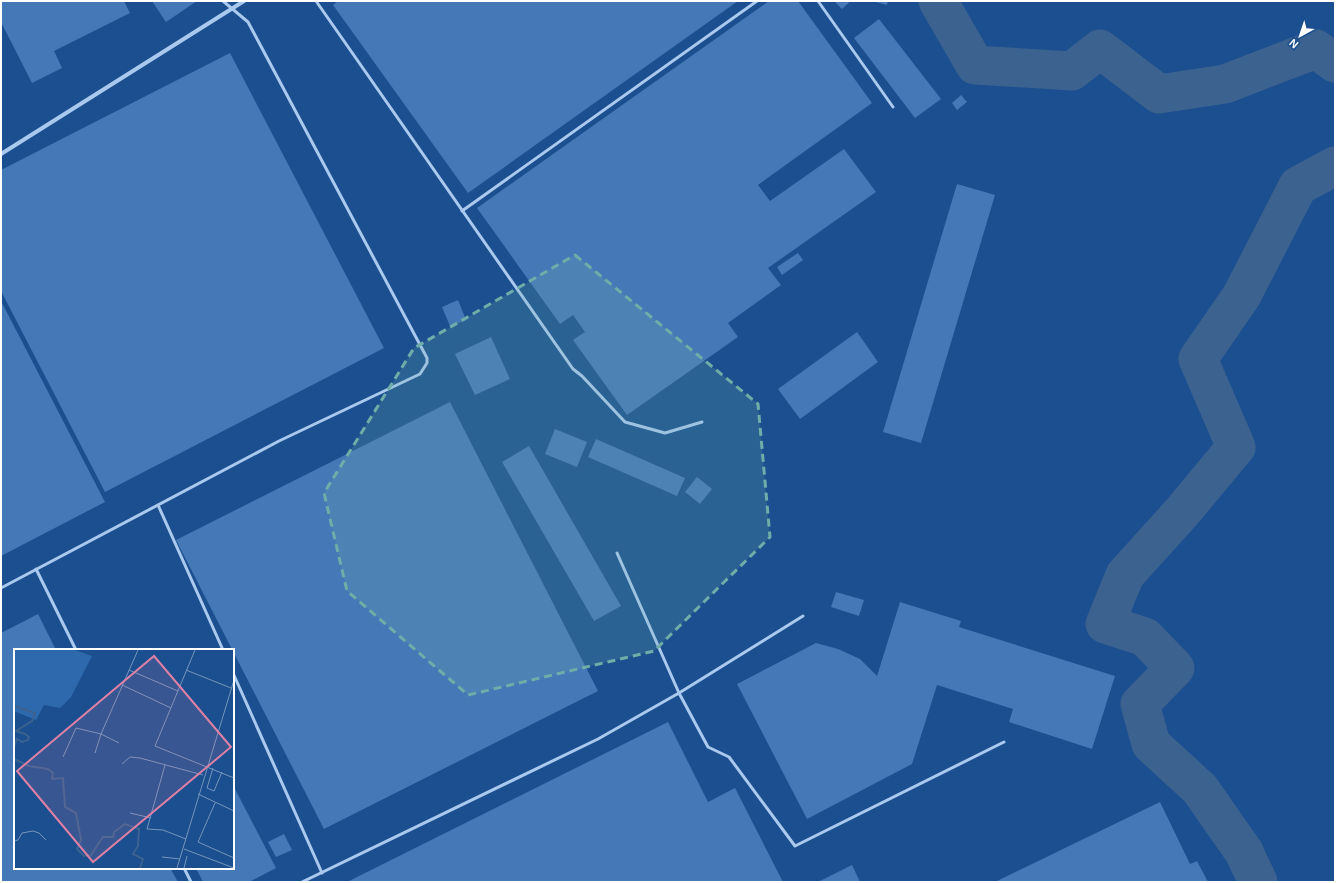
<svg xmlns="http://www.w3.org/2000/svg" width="1336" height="883" font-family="Arial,sans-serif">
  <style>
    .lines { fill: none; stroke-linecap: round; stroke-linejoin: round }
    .river { stroke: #3c6290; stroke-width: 39 }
    .building { fill: #4478b7 }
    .service { stroke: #a9c9ee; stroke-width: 3 }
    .minor { stroke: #a9c9ee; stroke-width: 4 }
    .marked { fill: #6fada8; fill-opacity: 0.2; stroke: #6fada8; stroke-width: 3; stroke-dasharray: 8 5; stroke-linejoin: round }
    .inset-river { fill: none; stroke: #3c6290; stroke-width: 2 }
    .inset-road { fill: none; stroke: #7695bc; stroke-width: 1 }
    .view { fill: #dd80a5; fill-opacity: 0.15; stroke: #dd80a5; stroke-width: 2 }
    .inset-edge { fill: none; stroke: #fff; stroke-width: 2 }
  </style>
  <rect width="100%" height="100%" fill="#1b4f8f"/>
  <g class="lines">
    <!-- river -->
    <g class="river">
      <path d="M 938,1 L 975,65 L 1072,71 L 1100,49 L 1159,94 L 1225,84 L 1316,49 L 1335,63"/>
      <path d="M 1258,882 L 1244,852 L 1200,789 L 1151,744 L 1140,704 L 1175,668 L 1145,637 L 1105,624 L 1125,575 L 1182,512 L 1236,447 L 1198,359 L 1242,295 L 1298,186 L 1335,166"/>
    </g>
  </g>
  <!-- building -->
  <g class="building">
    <path d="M 1,1 L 124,1 L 130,13 L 54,51 L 62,68 L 32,83 L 1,22 Z"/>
    <path d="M 152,1 L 197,1 L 166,22 Z"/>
    <path d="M 338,1 L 738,1 L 468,193 L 333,5 Z"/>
    <path d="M 769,1 L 798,1 L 872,103 L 758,185 L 770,201 L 844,149 L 876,192 L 768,268 L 781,285 L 728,323 L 738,337 L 627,415 L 573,340 L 585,332 L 573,315 L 560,324 L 477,208 Z"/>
    <path d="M 834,1 L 851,1 L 842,9 Z"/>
    <path d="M 872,1 L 888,1 L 887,5 Z"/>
    <path d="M 879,19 L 941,99 L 915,118 L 854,38 Z"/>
    <path d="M 230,53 L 384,348 L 105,492 L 1,291 L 1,170 Z"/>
    <path d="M 961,95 L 967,102 L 957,110 L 952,103 Z"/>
    <path d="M 957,184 L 995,195 L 921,443 L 883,432 Z"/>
    <path d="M 798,253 L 803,260 L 782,275 L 777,267 Z"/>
    <path d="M 458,300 L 466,320 L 450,326 L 442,307 Z"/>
    <path d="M 1,301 L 105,502 L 1,556 Z"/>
    <path d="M 857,332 L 878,362 L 800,419 L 778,389 Z"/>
    <path d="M 491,337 L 510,379 L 475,395 L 455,354 Z"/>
    <path d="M 450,402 L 598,691 L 324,829 L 176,540 Z"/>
    <path d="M 555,429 L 587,442 L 577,467 L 545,454 Z"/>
    <path d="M 596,439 L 685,478 L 677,496 L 588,457 Z"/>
    <path d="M 529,446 L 621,606 L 594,621 L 502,462 Z"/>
    <path d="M 697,477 L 712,489 L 700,504 L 685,492 Z"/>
    <path d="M 836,592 L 864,600 L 859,616 L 831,607 Z"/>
    <path d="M 900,602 L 961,621 L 959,627 L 1115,676 L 1092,749 L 1009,722 L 1013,709 L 937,685 L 912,764 L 807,819 L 737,684 L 816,643 L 838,649 L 860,659 L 877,676 Z"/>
    <path d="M 38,614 L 56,650 L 15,650 L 15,868 L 170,868 L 178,882 L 1,882 L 1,633 Z"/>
    <path d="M 668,722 L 708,802 L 735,788 L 783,882 L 347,882 Z"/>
    <path d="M 233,785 L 276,868 L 249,882 L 203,882 L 196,868 L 233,868 Z"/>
    <path d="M 1160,802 L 1190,864 L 1197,861 L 1208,882 L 995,882 Z"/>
    <path d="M 284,834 L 292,850 L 276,857 L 268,842 Z"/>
    <path d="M 852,865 L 860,882 L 818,882 Z"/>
  </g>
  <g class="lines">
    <!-- service -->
    <g class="service">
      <path d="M 316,1 L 573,369 L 582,376 L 625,422 L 665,433 L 702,422"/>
      <path d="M 818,1 L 893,107"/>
      <path d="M 462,211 L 757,1"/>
      <path d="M 158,505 L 223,650"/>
      <path d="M 617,553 L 679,693 L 803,616"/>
      <path d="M 36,569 L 76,650"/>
      <path d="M 1,588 L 279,441 L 420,374 L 427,363 L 427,358 L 248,22 L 223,1"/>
      <path d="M 233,673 L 322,873"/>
      <path d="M 184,868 L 191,882"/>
      <path d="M 302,882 L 598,739 L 679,693 L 708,747 L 729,757 L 795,846 L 1004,742"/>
    </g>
    <!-- minor -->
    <path class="minor" d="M 1,154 L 244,1"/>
  </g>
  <!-- marked area -->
  <path class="marked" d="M 575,255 L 758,404 L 770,537 L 654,651 L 468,695 L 347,591 L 324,493 L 414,348 Z"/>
  <!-- overview -->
  <g transform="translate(14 649)">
    <rect width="220" height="220" fill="#1b4f8f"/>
    <path d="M 0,1 L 61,1 L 78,7 L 57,48 L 46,59 L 30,56 L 22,71 L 0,62 Z" fill="#2e69ad"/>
    <path class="inset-river" d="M 0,57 L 21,64 L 18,72 L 2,82 L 11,85 L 15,88 L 14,91 L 8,93 L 3,90 L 0,98M 0,110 L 15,117 L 34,120 L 39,124 L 38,130 L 49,129 L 51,158 L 62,164 L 67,191 L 63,200 L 70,207 L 77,206 L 89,188 L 99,188 L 100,183 L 111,175 L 125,180 L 124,197 L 119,205 L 129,210 L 126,219"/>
    <path class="inset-road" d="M 181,1 L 141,97 L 220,129M 115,21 L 164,42M 172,21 L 217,39M 108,36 L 157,59M 81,104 L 87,85 L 105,94M 49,108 L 62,79 L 87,85 L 124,1M 108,115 L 116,108 L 126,109 L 189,126M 151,116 L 133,180 L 149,181 L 172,190M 199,119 L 193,139 L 200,142 L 208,123M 184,145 L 220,162M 201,154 L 184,193 L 220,209M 116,164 L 137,169M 0,192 L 4,191 L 8,184 L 19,182 L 25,184 L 32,191M 170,200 L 220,219M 148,208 L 166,210M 163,219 L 220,31M 170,219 L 173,207"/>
    <path class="view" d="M 140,7 L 217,98 L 79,213 L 3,122 Z"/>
    <rect width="220" height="220" class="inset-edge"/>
  </g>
  <!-- border -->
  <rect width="1336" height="883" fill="none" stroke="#ffffff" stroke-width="4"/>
  <!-- north arrow -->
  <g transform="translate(1300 36) rotate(220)" stroke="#1b4f8f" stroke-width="3" paint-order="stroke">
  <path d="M0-3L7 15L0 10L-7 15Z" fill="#ffffff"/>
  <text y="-6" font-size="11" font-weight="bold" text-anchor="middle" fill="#ffffff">N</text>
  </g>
</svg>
